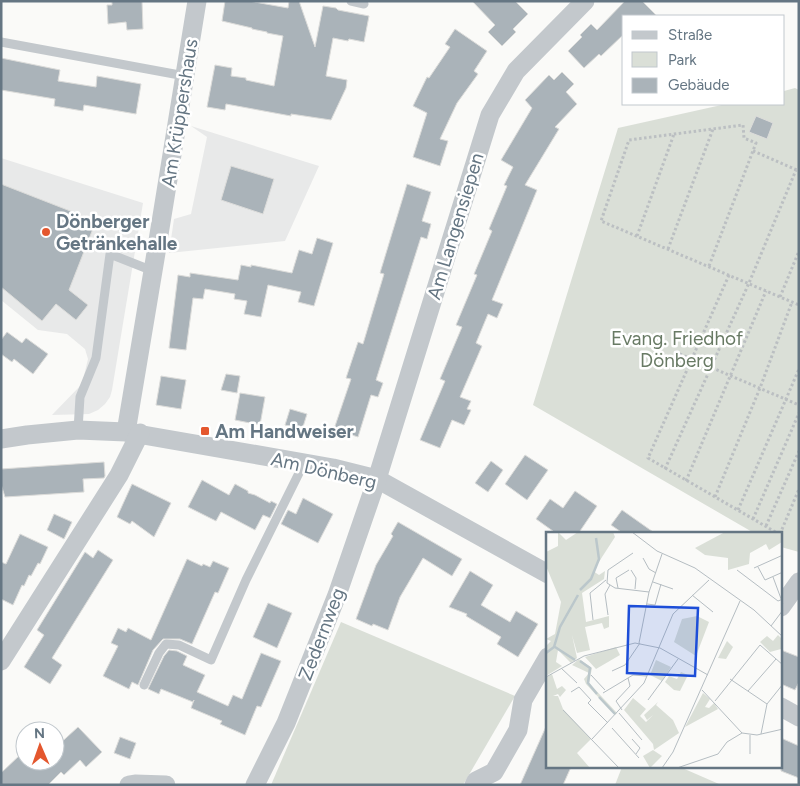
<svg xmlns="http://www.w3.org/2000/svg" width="800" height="786" font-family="Figtree,sans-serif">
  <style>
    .built { fill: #e8e9e9 }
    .green { fill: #dadfd7 }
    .building { fill: #aab3b9; stroke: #dcdcda }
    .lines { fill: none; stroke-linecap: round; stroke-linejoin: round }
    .path { stroke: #bbbfc2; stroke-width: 3; stroke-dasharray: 2.5 2.5; stroke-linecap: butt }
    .lane { stroke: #c3c8cc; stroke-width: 9 }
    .street { stroke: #c3c8cc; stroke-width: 19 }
    .poi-dot { fill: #e4572e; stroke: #fff; stroke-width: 2 }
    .labels { text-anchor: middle; stroke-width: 5; stroke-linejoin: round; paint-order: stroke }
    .street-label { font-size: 19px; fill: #657683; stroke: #fff }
    .poi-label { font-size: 19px; font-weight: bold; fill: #657683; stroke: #fff; text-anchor: start }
    .park-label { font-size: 19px; fill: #687a64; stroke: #fff }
    .inset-river { fill: none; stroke: #bbc7cb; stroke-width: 2.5 }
    .inset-road { fill: none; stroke: #b5bdc2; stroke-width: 1 }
    .view { fill: #1d4ed8; fill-opacity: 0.15; stroke: #1d4ed8; stroke-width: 2.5 }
    .inset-edge { fill: none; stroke: #657683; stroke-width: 2.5 }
  </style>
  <rect width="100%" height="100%" fill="#fafaf8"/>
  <!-- built -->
  <g class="built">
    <path d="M 191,126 L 319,166 L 285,241 L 169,253 L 174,219 L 191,214 L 207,137 Z"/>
    <path d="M 1,158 L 143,203 L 112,390 L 110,397 L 105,404 L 98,410 L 89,414 L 52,415 L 82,384 L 88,359 L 85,349 L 67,334 L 38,330 L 1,300 Z"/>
  </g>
  <!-- green -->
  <g class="green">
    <path d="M 795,88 L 799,90 L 799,552 L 781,547 L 781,534 L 754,533 L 533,405 L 618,128 L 726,104 L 784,104 L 784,91 Z"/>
    <path d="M 341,622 L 515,696 L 463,785 L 271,785 Z"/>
    <path d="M 622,767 L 680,767 L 719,784 L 718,785 L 615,785 Z"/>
  </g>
  <!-- building -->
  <g class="building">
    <path d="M 112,1 L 142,1 L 143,29 L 127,30 L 126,22 L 108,24 L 107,5 L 112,5 Z"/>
    <path d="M 225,1 L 249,1 L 288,8 L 289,1 L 299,1 L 315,47 L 323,6 L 336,8 L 338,10 L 369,16 L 364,42 L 349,39 L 348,41 L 333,38 L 326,76 L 347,80 L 346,88 L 331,120 L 291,114 L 291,116 L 226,104 L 225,110 L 207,107 L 215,65 L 232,68 L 231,76 L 246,78 L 246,80 L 274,86 L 283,36 L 267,33 L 267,32 L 252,29 L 252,28 L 222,21 Z"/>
    <path d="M 472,1 L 515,1 L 528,14 L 513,29 L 516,32 L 502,46 L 488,32 L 495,25 Z"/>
    <path d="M 625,1 L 642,1 L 657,16 L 624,16 L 624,34 L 601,56 L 599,54 L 584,68 L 568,51 L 582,37 L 580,35 L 591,24 L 597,30 Z"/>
    <path d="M 455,29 L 487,51 L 474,71 L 478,74 L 457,103 L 440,139 L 448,141 L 440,166 L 413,157 L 427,113 L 413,106 L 427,77 L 429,78 L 450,47 L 445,44 Z"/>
    <path d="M 1,58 L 60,70 L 58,81 L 96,87 L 97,76 L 141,84 L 136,114 L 84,105 L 83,111 L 54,106 L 55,99 L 1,90 Z"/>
    <path d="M 562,72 L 574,84 L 566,92 L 577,104 L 555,127 L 559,129 L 525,185 L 537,190 L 492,300 L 503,304 L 497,318 L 488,314 L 476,343 L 482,346 L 460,397 L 471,401 L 467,409 L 471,410 L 464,425 L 452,420 L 440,448 L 420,440 L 445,381 L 440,379 L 462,327 L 456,325 L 477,275 L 474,274 L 492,231 L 489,229 L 507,186 L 504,185 L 513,167 L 501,160 L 532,108 L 525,100 L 549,75 L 554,80 Z"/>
    <path d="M 756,116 L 773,123 L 767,139 L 749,132 Z"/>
    <path d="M 231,166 L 274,179 L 263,214 L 221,200 Z"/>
    <path d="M 1,184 L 96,221 L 69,290 L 88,305 L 76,320 L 56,304 L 42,321 L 1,287 Z"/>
    <path d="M 407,184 L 431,192 L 422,221 L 431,224 L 427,239 L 421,237 L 376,380 L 383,383 L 378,397 L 371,395 L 358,437 L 334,429 L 351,379 L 346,378 L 358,342 L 363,344 L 384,274 L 380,273 Z"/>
    <path d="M 317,238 L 333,243 L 314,306 L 298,302 L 301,292 L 268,285 L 261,317 L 244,314 L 247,301 L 234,299 L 235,294 L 205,289 L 203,299 L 193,298 L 186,350 L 169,348 L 178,275 L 190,277 L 190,273 L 238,280 L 241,265 L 251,267 L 251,265 L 292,273 L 299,250 L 312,254 Z"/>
    <path d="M 7,332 L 22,343 L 26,338 L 48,354 L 33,374 L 14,359 L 12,362 L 1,354 L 1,340 Z"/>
    <path d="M 226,374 L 240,376 L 237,393 L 221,390 Z"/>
    <path d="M 161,376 L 186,380 L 181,409 L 156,405 Z"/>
    <path d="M 240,393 L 265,397 L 260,425 L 235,420 Z"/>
    <path d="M 290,409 L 307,414 L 302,430 L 285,425 Z"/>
    <path d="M 525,455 L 548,470 L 527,500 L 505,484 Z"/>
    <path d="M 491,461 L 503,470 L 488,492 L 475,483 Z"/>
    <path d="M 104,462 L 105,476 L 104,478 L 83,479 L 84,492 L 5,497 L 1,484 L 1,469 Z"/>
    <path d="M 202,480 L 229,495 L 235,484 L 248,491 L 248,493 L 255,495 L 270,503 L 271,501 L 277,504 L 270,518 L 263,515 L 255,530 L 221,512 L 216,521 L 188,507 Z"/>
    <path d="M 132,484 L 171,503 L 154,537 L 132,521 L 130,524 L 117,517 Z"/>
    <path d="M 575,491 L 597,506 L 578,534 L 557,534 L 536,519 L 550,499 L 563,508 Z"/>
    <path d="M 303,498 L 333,514 L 318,543 L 281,524 L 288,510 L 296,514 Z"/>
    <path d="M 622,510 L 656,534 L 624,534 L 611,525 Z"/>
    <path d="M 54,514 L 72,522 L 64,539 L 47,530 Z"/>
    <path d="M 398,522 L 462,559 L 452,576 L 423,558 L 400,597 L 388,630 L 373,624 L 372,626 L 356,619 L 376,565 L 393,536 L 391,534 Z"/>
    <path d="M 20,534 L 48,547 L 40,564 L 38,563 L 31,576 L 29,575 L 24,586 L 22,585 L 13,605 L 1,599 L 1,562 L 6,564 Z"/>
    <path d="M 98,550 L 113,560 L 52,658 L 62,665 L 50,684 L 24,667 L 44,635 L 37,630 L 85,552 L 93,558 Z"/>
    <path d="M 187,559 L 202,566 L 203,564 L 210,567 L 213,561 L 229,568 L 218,593 L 215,592 L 192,644 L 180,639 L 163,639 L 153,650 L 138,685 L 132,682 L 129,689 L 103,676 L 118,646 L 111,643 L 118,628 L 126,632 L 128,628 L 151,640 Z"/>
    <path d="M 470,571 L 493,585 L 481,605 L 510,622 L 516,611 L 538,624 L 518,657 L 497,644 L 501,637 L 466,616 L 467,614 L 449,607 Z"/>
    <path d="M 268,603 L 292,613 L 277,648 L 253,637 Z"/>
    <path d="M 169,650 L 177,651 L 187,656 L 183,665 L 205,675 L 197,692 L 228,706 L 233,695 L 242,699 L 261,653 L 281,661 L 261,707 L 257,706 L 245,735 L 220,724 L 222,721 L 191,708 L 194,700 L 193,702 L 161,689 L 159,694 L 148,689 L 164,656 Z"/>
    <path d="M 781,650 L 799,657 L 799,682 L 795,690 L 781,684 Z"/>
    <path d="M 548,722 L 548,767 L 571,767 L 563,785 L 520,785 Z"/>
    <path d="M 78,727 L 102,752 L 86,767 L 80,760 L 64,775 L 61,772 L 48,785 L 1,785 L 1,773 L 21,754 L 25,758 L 25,761 L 55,761 L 55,748 Z"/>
    <path d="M 120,737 L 136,743 L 130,759 L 114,753 Z"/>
    <path d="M 781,738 L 799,746 L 799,778 L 781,771 Z"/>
  </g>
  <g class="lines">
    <!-- path -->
    <g class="path">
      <path d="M 753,151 L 799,171"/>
      <path d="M 637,236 L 674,134"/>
      <path d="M 668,249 L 713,129"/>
      <path d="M 709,266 L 756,143 L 744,138 L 743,125 L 629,140 L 601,221 L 799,305"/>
      <path d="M 729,275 L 648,458 L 779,534"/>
      <path d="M 780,297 L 799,251"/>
      <path d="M 675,352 L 799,405"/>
      <path d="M 665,469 L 749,283 L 796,170"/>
      <path d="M 686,481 L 766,291"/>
      <path d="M 715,497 L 760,388 L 792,302"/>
      <path d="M 738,510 L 799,369"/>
      <path d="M 753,519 L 799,413"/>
      <path d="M 766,526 L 799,451"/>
      <path d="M 780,534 L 799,489"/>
    </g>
    <!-- lane -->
    <g class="lane">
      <path d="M 351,1 L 364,4"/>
      <path d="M 1,42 L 185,76"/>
      <path d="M 78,430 L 80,397 L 96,358 L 110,254 L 153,271"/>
      <path d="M 144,685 L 159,653 L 166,644 L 179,645 L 211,660 L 246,580 L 304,463"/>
    </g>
    <!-- street -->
    <g class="street">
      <path d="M 126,432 L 155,259 L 197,1"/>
      <path d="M 1,439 L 27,435 L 78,430 L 126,432 L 333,468 L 377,479 L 548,574"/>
      <path d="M 781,607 L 799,582"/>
      <path d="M 1,661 L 119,475 L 140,433"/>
      <path d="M 781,707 L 799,717"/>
      <path d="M 129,785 L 135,784 L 166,785"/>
      <path d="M 255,785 L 286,723 L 337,595 L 377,479 L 490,115 L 516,71 L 585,1"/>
      <path d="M 474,785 L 476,781 L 494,772 L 518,730 L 523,700 L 548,657"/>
    </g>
  </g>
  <!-- markers -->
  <g class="poi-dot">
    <circle cx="46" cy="232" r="5"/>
    <rect x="200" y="426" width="10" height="10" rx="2.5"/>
  </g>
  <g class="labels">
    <!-- street labels -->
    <g class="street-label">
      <text transform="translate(179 113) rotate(-81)" y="7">Am Krüppershaus</text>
      <text transform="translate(455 226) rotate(-73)" y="7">Am Langensiepen</text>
      <text transform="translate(324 470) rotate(13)" y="7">Am Dönberg</text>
      <text transform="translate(321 634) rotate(-69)" y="7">Zedernweg</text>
    </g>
    <!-- poi labels -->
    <g class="poi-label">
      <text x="56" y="228">Dönberger<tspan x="56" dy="22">Getränkehalle</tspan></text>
      <text x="215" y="438">Am Handweiser</text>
    </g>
    <!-- park labels -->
    <g class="park-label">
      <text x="677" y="345">Evang. Friedhof<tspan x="677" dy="22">Dönberg</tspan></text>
    </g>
  </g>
  <!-- overview -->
  <g transform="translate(546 532)">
    <rect width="236" height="236" fill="#fafaf8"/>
    <path d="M 12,0 L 20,8 L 32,0 L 67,0 L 69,5 L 47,39 L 53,43 L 59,39 L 58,47 L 36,61 L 40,90 L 63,84 L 63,95 L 58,97 L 56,91 L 39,95 L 44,118 L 31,121 L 26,103 L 31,126 L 25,131 L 12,118 L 10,130 L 16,134 L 0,144 L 0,114 L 5,109 L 0,107 L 9,102 L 15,70 L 0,34 L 0,20 L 12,14 ZM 179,0 L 236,0 L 236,10 L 223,18 L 220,12 L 204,21 L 203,32 L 182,38 L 182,26 L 159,23 L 149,16 ZM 151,84 L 163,90 L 150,124 L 128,110 L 136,87 ZM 232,103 L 236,107 L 235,117 L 224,120 L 214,110 L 221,104 L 227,109 ZM 181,109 L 187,115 L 180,127 L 172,126 ZM 70,115 L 74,123 L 50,137 L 39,125 ZM 33,127 L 46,136 L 43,151 L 71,181 L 69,183 L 40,152 L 38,147 L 43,141 L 26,133 ZM 110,128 L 125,135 L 116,149 L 104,143 ZM 135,140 L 142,143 L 134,159 L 128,158 L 119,150 L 123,144 L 131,147 ZM 6,142 L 11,157 L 16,154 L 20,158 L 14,165 L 12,162 L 7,164 L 12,164 L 17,177 L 45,207 L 31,221 L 44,236 L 0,236 L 0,145 ZM 157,161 L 164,167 L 159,175 L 163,176 L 168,171 L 172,177 L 139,195 ZM 87,166 L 100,177 L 94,184 L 100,190 L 107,183 L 101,188 L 98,183 L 112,170 L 110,173 L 127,188 L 133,201 L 108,218 L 107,212 L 78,178 ZM 107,218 L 116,224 L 104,236 L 97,224 Z" fill="#dadfd7"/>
    <path class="inset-river" d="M 34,58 L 45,47 L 53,27 L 50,6M 9,115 L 29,128M 0,121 L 8,115 L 14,95 L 32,63M 34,129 L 44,136 L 42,151 L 51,162M 53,165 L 69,182"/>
    <path class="inset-road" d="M 86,0 L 111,19 L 149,36 L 208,78 L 237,105M 87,21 L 62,38 L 61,51 L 69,56 L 103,60M 97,26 L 103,37 L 110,41M 212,35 L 219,48 L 237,40M 208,36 L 237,23M 85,38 L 90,46 L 89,57M 191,38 L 232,69 L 237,67M 227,45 L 237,72M 107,50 L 127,57M 72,56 L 70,46 L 83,38M 146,63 L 167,80M 101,72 L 109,73 L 115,52M 62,83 L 59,62 L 64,53M 47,88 L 44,61 L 60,48M 225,94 L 237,78M 93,111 L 103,60 L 116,22M 15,136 L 31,151M 66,139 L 79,133 L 94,111M 45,143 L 59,158M 0,145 L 38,124 L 89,111 L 114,116 L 162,143M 184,147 L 221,172M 156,158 L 196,201 L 211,203 L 237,197M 202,159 L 230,127M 25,160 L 33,155 L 45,168 L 42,171 L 62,191M 57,161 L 87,143 L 101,144M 102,168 L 132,127M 169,169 L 214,113 L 237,133M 17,178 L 73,236M 76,178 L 70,169 L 84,154 L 82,146M 73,181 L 96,208M 66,196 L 93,226M 215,202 L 221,172 L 237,152M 204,203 L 204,222M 46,207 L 98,151 L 127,82 L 163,48M 86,207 L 94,216 L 90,222M 116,236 L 127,220 L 194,69M 131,236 L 172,222 L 181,210 L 196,201"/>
    <path class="view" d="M 83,74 L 152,76 L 149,144 L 81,141 Z"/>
    <rect width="236" height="236" class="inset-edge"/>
  </g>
  <!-- border -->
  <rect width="800" height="786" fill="none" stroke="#657683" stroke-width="5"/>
  <!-- legend -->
  <rect x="622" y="15" width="162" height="90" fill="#ffffff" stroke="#c1c8cd"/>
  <rect x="632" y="31" width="25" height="8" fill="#c3c8cc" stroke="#c1c8cd"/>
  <text x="668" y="40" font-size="15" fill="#657683">Straße</text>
  <rect x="632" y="52" width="25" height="15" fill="#dadfd7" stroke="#c1c8cd"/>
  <text x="668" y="65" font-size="15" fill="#657683">Park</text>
  <rect x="632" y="78" width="25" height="15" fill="#aab3b9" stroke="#c1c8cd"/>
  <text x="668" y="90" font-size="15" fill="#657683">Gebäude</text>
  <!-- north arrow -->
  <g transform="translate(40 746) rotate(358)"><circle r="24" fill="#ffffff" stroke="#c1c8cd"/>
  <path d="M0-4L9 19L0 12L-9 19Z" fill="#e4572e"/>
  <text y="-8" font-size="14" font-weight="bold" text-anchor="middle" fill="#657683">N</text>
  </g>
</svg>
